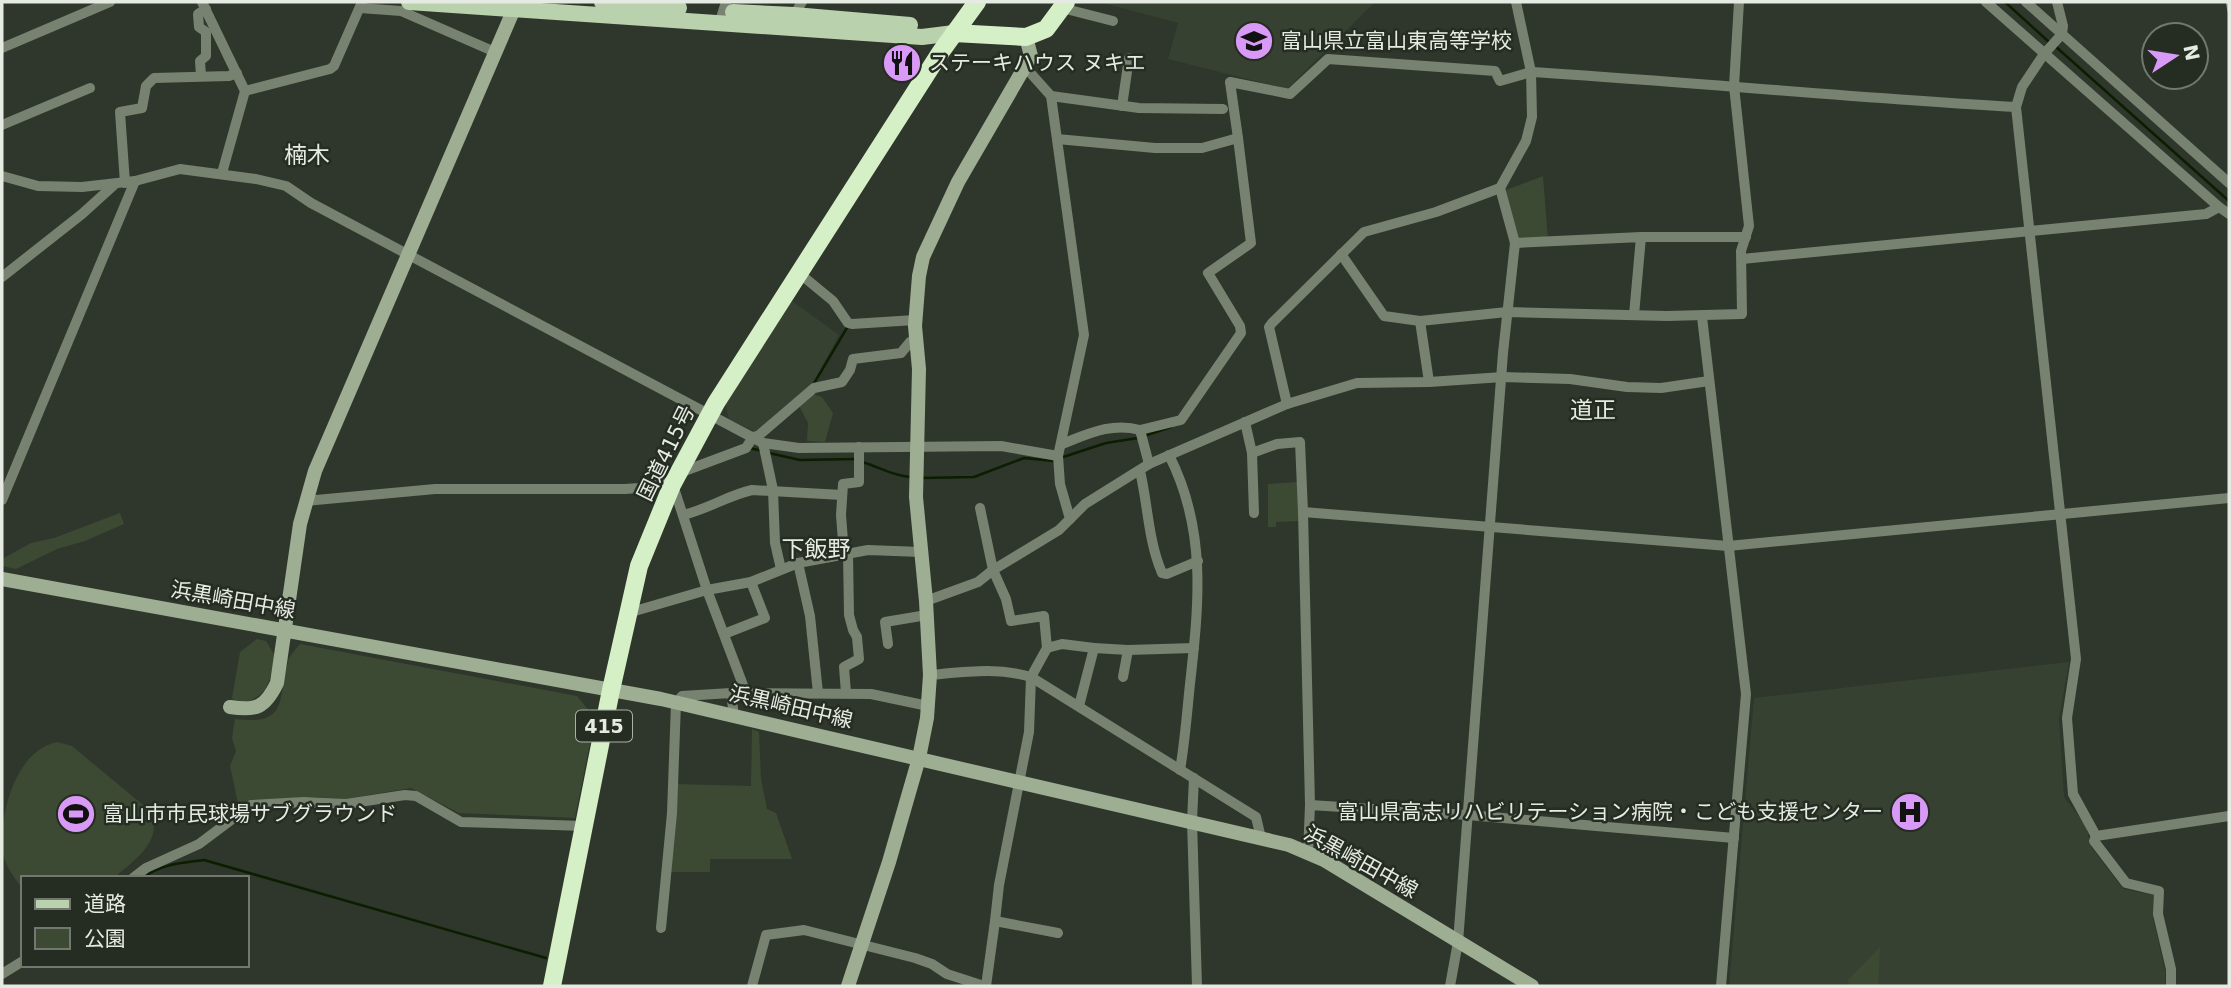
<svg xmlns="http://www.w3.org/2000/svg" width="2231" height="988" font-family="'DejaVu Sans','Noto Sans JP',sans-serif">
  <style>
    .built { fill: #374132 }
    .green { fill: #3c4a34 }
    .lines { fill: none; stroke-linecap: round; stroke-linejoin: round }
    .stream { stroke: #0b1e00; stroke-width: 2.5 }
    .street { stroke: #778271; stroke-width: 10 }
    .secondary { stroke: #9dae93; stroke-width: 14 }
    .primary { stroke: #bad1ae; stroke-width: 16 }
    .highway { stroke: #d5f0c6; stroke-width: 18 }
    .rail { stroke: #8c9289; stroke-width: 2.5; stroke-dasharray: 10 5; stroke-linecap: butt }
    .labels { text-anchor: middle; stroke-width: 5; stroke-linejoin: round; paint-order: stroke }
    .shield { fill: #252c21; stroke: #abb1a9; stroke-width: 2 }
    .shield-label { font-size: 19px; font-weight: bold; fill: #e5eae3 }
    .poi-label { font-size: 21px; fill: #e5eae3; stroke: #252c21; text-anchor: start }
    .street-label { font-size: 21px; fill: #e5eae3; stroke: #252c21 }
    .neighbourhood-label { font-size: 23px; fill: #e5eae3; stroke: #252c21 }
  </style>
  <rect width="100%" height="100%" fill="#2f362b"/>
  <!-- built -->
  <g class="built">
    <path d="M 1099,2 L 1375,2 L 1287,89 L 1168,59 L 1178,23 Z"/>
    <path d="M 792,301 L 839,335 L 813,384 L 756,432 L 729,419 L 725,404 Z"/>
    <path d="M 2069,662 L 2059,719 L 2064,797 L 2086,826 L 2091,847 L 2123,889 L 2153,895 L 2153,918 L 2165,971 L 2165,986 L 1729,986 L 1754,698 Z"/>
  </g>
  <!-- green -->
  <g class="green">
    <path d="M 1543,176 L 1548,239 L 1518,240 L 1505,195 L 1506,190 Z"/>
    <path d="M 810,393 L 822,397 L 833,413 L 825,442 L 807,441 L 808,423 L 798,404 Z"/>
    <path d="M 1298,482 L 1300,521 L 1276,522 L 1276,527 L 1268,527 L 1268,484 Z"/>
    <path d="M 120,513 L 124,524 L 85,541 L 57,549 L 16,569 L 2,566 L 2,559 L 31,543 L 54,538 Z"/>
    <path d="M 257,639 L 266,641 L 275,656 C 269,684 269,697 238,704 L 232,698 L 240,652 Z"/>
    <path d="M 300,644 L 577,696 L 595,718 L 575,818 L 459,813 L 411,788 L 345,799 L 314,797 L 249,800 L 239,808 L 230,766 L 236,751 L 232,738 L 235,719 C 290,726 277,699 288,662 C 289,656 296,649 300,644 Z"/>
    <path d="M 752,729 L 759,732 L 761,779 L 767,809 L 776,813 L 792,859 L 710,859 L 710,872 L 669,872 L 676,784 L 751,786 Z"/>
    <path d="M 57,742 L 72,746 L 149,810 C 166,840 134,860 114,878 L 23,878 L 23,889 C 14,878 5,865 2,851 C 0,813 15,751 57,742 Z"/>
    <path d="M 1880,947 L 1878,986 L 1849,986 L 1848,980 Z"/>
  </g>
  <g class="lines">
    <!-- stream -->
    <g class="stream">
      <path d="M 2005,2 L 2049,42"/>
      <path d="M 2055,46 L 2229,201"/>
      <path d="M 813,385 L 848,326"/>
      <path d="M 1144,436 L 1171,427"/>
      <path d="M 749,448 L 763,451"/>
      <path d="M 769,453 L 800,460 L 856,459"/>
      <path d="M 1060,458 L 1106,443 L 1138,438"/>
      <path d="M 862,462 C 880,467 892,476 911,477"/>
      <path d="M 921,478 L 974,477 L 1024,458 L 1054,461"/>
      <path d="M 143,878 C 160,864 182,863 204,860 L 546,958"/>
    </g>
    <!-- street -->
    <g class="street">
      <path d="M 202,2 L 245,91 L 222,173"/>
      <path d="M 1986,2 L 2219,207"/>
      <path d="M 2026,2 L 2229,183"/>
      <path d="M 2057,2 L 2063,26 L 2062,34 L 2044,54 L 2022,87 L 2016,107 L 2076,659 L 2067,718 L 2073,794 L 2096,836 L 2229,816"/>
      <path d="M 360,8 L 401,11 L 495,52"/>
      <path d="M 1062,8 L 1113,21"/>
      <path d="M 794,15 L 802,2"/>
      <path d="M 720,21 L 726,2"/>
      <path d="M 2,48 L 110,2"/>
      <path d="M 1026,68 L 1051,96 L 1084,335 L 1058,456 L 1060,484 L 1070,519"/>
      <path d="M 201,76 L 200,61 L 206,56 L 206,32 L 199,27 L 198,14 L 206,9"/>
      <path d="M 245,91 L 330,69 L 334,66 L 362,2"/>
      <path d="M 1051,96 L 1139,108 L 1223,109"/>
      <path d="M 1122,106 L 1129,58"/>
      <path d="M 2,125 L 90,88"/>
      <path d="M 1238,138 L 1230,82 L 1290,94 L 1328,59 L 1495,71 L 1500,81 L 1531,72 C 1693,82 1854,98 2016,107"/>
      <path d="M 1057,139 L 1155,148 L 1202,148 L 1238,138 L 1251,243 L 1208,273 L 1240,326 L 1241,333 L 1181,420 L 1140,430 L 1149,464"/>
      <path d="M 2,176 L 38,186 L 82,187 L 135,181 L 180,169 L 256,179 L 286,186 L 311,203 L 763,443 L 799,448 L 1001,446 L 1058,456"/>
      <path d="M 125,183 L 120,112 L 142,108 L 146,86 L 154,78 L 229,76 L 237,73"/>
      <path d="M 1641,237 L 1746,237"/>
      <path d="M 1515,243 L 1641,237 L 1634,315"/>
      <path d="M 1341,254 L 1384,316 L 1420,321"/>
      <path d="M 1742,259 L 2206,214 L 2219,207 L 2229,214"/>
      <path d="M 799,273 L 833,301 L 848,323 L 852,324 L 915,320"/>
      <path d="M 2,277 L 82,214 L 114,185"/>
      <path d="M 1702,317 L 1746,694 L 1721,986"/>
      <path d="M 1429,382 L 1420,321 L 1507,312 L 1667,316 L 1742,314 L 1741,251 L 1749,226 L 1734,86 L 1739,2"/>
      <path d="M 1287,404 L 1269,327 L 1272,323 L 1364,232 L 1436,212 L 1500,188 L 1526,141 L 1532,117 L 1531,72 L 1516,2"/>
      <path d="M 1245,422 L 1252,453 L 1277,444 L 1300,442 L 1303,512"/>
      <path d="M 763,443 L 773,490 L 775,543 L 781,569"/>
      <path d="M 1062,444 C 1088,434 1112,422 1140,430"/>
      <path d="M 1252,453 L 1254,513"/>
      <path d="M 1169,455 C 1207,530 1199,603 1190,684 C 1187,712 1185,741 1180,770"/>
      <path d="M 1140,471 C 1148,505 1148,540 1162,573 L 1167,574 L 1198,561"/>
      <path d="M 673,485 L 707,590 L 746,693"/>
      <path d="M 2,500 L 135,181"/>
      <path d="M 305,501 L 435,489 L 625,489 L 639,488 L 746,448 L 753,437 L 758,436 L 814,388 L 842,382 L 850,370 L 853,359 L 901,353 L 910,342 L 916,340"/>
      <path d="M 980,508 L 993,570 L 1006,599 L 1011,621 L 1044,616 L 1047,648 L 1031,677 L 1029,732 L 999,885 L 995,921 L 1058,933"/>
      <path d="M 683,515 C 708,509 729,495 752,490 L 842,495"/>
      <path d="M 844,554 L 841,515 L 843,484 L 859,482 L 859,447"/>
      <path d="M 798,563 L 810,616 L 818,693"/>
      <path d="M 926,601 L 978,582 L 993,570 L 1059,530 L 1085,504 L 1149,464 L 1287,404 L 1357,383 L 1429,382 L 1503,377 L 1570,379 L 1627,387 L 1661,388 L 1709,381"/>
      <path d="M 628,613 L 707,590 L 751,582 L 798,563 L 868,550 L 921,552"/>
      <path d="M 724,634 L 765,618 L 751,582"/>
      <path d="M 888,644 L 885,622 L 927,615"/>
      <path d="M 1047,648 L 1062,644 L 1094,648 L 1079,706"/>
      <path d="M 1094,648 L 1128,650 L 1123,677"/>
      <path d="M 1128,650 L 1194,648"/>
      <path d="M 930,675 C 965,672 998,667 1031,677 L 1256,817 L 1261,838"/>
      <path d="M 846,693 L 844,667 L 859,659 L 857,637 L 853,630 L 849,615 L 848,553"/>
      <path d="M 734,716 L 731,693 L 871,694 L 928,706"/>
      <path d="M 1194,778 L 1192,821 L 1197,986"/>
      <path d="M 1310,805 L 1303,512 L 1728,546 L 2229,498"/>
      <path d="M 2096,836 L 2094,841 L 2126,883 L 2159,891 L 2158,914 L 2171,969 L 2171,986"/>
      <path d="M 1308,854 L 1310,805 L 1468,815 L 1734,838"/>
      <path d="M 133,878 L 146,868 L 199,844 L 251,805 L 304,802 L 346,804 L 405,795 L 416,796 L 461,822 L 584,826"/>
      <path d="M 661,928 L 672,813 L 676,703 L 682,696 L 731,693"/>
      <path d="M 2,974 L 23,961"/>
      <path d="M 752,986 L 766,935 L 804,930 L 915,958 L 932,964 L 947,974 L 984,986"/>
      <path d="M 986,986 L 995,921"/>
      <path d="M 1450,986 L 1458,942 L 1503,353 L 1515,243 L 1500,188"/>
    </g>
    <!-- secondary -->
    <g class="secondary">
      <path d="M 2,579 L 661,699 L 1289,845 L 1324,860 L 1532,986"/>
      <path d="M 230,707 C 256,711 265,708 277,683 L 300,524 L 315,471 L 517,2"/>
      <path d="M 848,986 L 889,862 L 919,758 L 927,718 L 930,675 L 926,601 L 916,497 L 919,369 L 915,326 L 919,276 L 923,257 L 958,182 L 1031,56 L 1026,37"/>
    </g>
    <!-- primary -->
    <g class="primary">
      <path d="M 409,2 L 922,37 L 954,33"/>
      <path d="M 602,2 L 679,8"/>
      <path d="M 733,12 L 794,15 L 910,25"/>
    </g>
    <!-- highway -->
    <g class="highway">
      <path d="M 954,33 L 1026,37 L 1046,29 L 1066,2"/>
      <path d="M 552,986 L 611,690 L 639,566 L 672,485 L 716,403 L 940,53 L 977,2"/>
    </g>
    <!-- rail -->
    <path class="rail" d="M 2227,2 L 2229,13"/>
  </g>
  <!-- icons -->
  <defs>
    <g id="school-disc" transform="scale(2.0125)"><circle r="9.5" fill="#d99af7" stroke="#252c21"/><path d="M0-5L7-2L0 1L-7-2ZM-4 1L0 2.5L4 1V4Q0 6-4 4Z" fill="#111"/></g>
    <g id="restaurant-disc" transform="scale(2.0125)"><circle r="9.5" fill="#d99af7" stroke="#252c21"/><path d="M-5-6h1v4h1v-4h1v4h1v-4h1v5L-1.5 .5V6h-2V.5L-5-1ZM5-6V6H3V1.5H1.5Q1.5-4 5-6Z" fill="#111"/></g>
    <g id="hospital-disc" transform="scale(2.0125)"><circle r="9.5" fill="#d99af7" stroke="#252c21"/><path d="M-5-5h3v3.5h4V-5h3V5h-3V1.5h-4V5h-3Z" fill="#111"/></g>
    <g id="stadium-disc" transform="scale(2.0125)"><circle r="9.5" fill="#d99af7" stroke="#252c21"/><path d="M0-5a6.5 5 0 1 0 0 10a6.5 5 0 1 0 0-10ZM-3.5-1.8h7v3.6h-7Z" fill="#111"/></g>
  </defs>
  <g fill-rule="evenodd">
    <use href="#school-disc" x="1254" y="41"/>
    <use href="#restaurant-disc" x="902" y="63"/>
    <use href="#hospital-disc" x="1910" y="812"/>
    <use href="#stadium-disc" x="76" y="814"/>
  </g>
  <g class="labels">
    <!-- shield labels -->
    <rect class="shield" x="576" y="710.5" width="56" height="31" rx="5"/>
    <g class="shield-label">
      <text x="604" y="733">415</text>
    </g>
    <!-- poi labels -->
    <g class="poi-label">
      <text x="1281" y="48">富山県立富山東高等学校</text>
      <text x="929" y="70">ステーキハウス ヌキエ</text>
      <text x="1883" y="819" text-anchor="end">富山県高志リハビリテーション病院・こども支援センター</text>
      <text x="103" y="821">富山市市民球場サブグラウンド</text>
    </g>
    <!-- street labels -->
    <g class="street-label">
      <text transform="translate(666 453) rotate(-64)" y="7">国道415号</text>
      <text transform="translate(233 600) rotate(10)" y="7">浜黒崎田中線</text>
      <text transform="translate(791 707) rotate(13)" y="7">浜黒崎田中線</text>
      <text transform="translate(1361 862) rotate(29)" y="7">浜黒崎田中線</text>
    </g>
    <!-- neighbourhood labels -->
    <g class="neighbourhood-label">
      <text x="307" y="163">楠木</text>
      <text x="1593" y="418">道正</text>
      <text x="816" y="557">下飯野</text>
    </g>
  </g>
  <!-- border -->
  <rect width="2231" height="988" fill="none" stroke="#e5eae3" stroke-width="7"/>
  <!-- legend -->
  <rect x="21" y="876" width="228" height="91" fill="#252c21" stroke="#72786f" stroke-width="2"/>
  <rect x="35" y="899" width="35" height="10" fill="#bad1ae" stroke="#72786f" stroke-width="2"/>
  <text x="84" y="911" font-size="21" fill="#e5eae3">道路</text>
  <rect x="35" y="928" width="35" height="21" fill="#3c4a34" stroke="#72786f" stroke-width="2"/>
  <text x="84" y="946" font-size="21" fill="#e5eae3">公園</text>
  <!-- north arrow -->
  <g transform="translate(2175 56) rotate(78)"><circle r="33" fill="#252c21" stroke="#72786f" stroke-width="2"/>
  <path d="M0-5L12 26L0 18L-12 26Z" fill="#d99af7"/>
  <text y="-10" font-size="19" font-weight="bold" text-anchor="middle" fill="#e5eae3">N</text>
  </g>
</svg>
